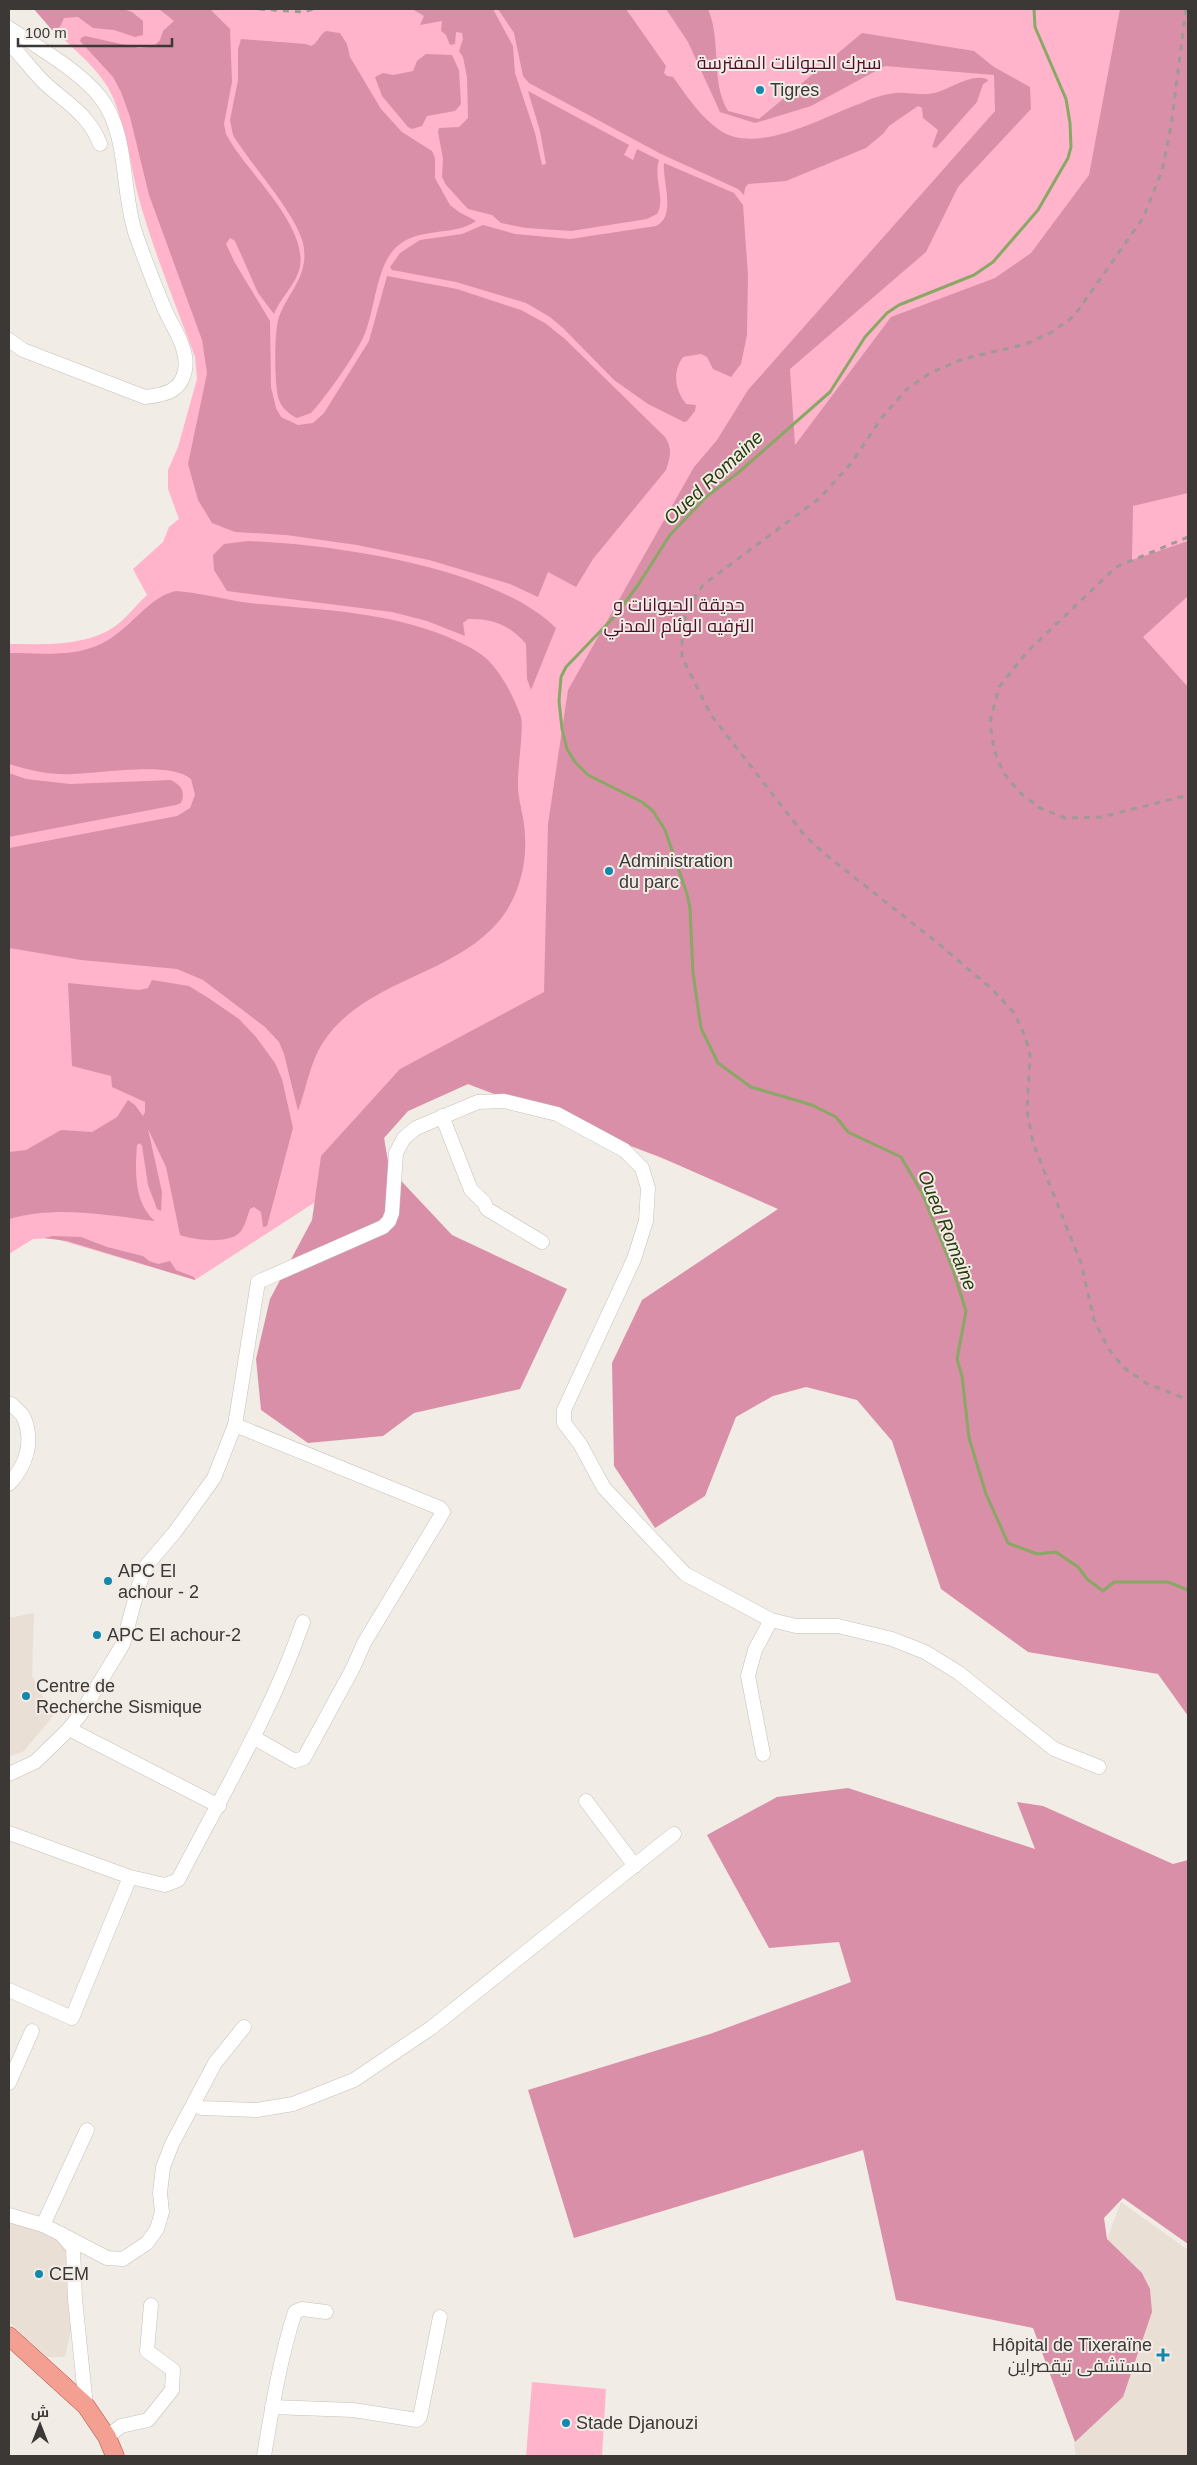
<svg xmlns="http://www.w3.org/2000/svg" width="1197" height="2465" font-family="Arial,Cairo,sans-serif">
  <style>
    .built { fill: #eadfd4 }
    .green { fill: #ffb4cc }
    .forest { fill: #da8fa8 }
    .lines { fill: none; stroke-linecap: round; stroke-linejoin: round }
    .stream { stroke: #89a765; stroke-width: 3 }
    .minor-casing { stroke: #c6c0ba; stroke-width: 15 }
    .major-casing { stroke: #ad5143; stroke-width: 19 }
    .minor { stroke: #fff; stroke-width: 14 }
    .major { stroke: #f39f92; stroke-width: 18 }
    .rail { stroke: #9f9a96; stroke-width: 3; stroke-dasharray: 6 6; stroke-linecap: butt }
    .poi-dot { fill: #1388ac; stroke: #f2ece6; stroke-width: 2 }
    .labels { text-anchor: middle; stroke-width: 4; stroke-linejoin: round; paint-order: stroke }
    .park-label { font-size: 18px; fill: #4d0a29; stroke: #f2ece6 }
    .poi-label { font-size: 18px; fill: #3b3836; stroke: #f2ece6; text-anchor: start }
    .water-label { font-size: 19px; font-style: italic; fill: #293c0b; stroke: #f2ece6 }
  </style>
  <rect width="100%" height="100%" fill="#f2ece6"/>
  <!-- built -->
  <g class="built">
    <path d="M 34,1613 L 32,1676 L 53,1716 L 24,1751 L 9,1757 L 9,1618 Z"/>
    <path d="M 1121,2202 L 1188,2250 L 1188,2456 L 1076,2456 L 1074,2446 L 1107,2239 Z"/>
    <path d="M 9,2220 L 61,2239 L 67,2246 L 72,2326 L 65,2357 L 47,2357 L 9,2322 Z"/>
  </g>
  <!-- green -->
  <g class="green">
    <path d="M 34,9 L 1188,9 L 1188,1579 L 824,1240 L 756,1194 L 468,1084 L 408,1111 L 384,1138 L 389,1168 L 351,1179 L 195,1280 L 53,1238 L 33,1239 L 9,1254 L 9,644 C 43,644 84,647 114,627 C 126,619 136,605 147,595 L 133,569 L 163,542 L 169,527 L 179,519 L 168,489 L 168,470 L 178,447 L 197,379 L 195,357 C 176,305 154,253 139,199 C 131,168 123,108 105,83 C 86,55 55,35 34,9 Z"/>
    <path d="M 532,2382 L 606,2389 L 602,2456 L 526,2456 Z"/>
  </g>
  <!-- forest -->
  <g class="forest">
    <path d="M 34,9 L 123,9 L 132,12 L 143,21 L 143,35 L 135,37 L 114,30 L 93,28 L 78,17 L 64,18 L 60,27 L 52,30 Z"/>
    <path d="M 159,9 L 210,9 L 230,29 L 232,82 L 224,124 L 226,134 C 245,171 307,223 300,267 C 296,285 280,298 274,314 L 258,293 L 235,241 L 230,238 L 226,244 L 235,263 L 270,321 L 271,387 L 276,408 L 281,417 L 298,425 L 313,423 L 324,413 L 369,341 L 387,276 L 457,289 L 521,310 L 545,323 L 565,339 L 665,437 C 673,449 670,457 666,470 L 593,559 L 576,587 L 548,572 L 538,597 L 510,584 L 429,560 L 357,545 L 286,535 L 235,532 L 212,523 L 198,500 L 188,464 L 207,373 L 202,340 L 149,195 L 130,117 L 121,92 L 113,77 L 80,41 L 81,38 L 85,36 L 139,48 L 150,47 L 155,45 L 160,40 L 163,31 L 174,21 Z"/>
    <path d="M 412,9 L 493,9 L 513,46 L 515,73 L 535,133 L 542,165 L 546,164 L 540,131 L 528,91 L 629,145 L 624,155 L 633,160 L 637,149 L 659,160 C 653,178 666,200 657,214 L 647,219 L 571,231 L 526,228 L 501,223 L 492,215 L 468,209 L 446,185 L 442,177 L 443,159 L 438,132 L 439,128 L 459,127 L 468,118 L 467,77 L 463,57 L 459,51 L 463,39 L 462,33 L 456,32 L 455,44 L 450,45 L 446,35 L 441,31 L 442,21 L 420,25 L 424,16 Z"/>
    <path d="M 498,9 L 626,9 L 666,66 L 664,73 L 667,76 L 673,77 C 686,95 699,115 718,129 C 756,157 822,117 859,104 C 870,99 884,94 896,93 C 909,92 920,96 934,93 C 951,89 970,73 987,79 L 988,81 L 983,84 L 977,102 L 936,148 L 932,147 L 938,130 L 923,118 L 922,108 L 918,106 L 889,126 L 884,133 L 866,148 L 786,181 L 748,184 L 745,188 L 744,195 L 738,189 L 661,154 L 529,83 L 523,76 L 514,33 Z"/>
    <path d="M 666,9 L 708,9 C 722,41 710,81 728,111 L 759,119 L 862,33 L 974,51 L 994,67 L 1030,87 L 1031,109 L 958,187 L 926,252 L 790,369 L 795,445 L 891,317 L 995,278 L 1031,253 L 1089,175 L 1120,9 L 1188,9 L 1188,493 L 1133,506 L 1132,560 L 1188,541 L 1188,596 L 1143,637 L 1188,687 L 1188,1716 L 1158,1674 L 1028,1652 L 941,1589 L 892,1441 L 857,1400 L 806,1387 L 773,1396 L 736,1417 L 705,1496 L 655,1528 L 614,1466 L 612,1363 L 642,1300 L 778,1209 L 660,1157 L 468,1084 L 408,1111 L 384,1138 L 389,1168 L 452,1235 L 567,1289 L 520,1389 L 414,1413 L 383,1436 L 308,1443 L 261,1410 L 256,1359 L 270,1299 L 312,1220 L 321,1156 L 400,1069 L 544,992 L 548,824 L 568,690 L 694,467 L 717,440 L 748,390 L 995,111 L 994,75 L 885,66 L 811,106 L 755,123 L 720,112 L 688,42 Z"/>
    <path d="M 326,31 L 340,33 L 347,44 L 350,57 L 381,109 L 402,132 L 432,151 L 435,158 L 435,178 L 450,205 L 459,212 L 476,221 C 456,236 423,227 400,244 C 375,262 376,311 363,338 C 351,361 334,385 318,405 L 311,413 L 297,418 C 289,414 282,408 279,400 C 274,387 274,329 279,317 C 289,290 310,275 303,243 C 295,212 251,165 233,135 L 230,120 L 238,80 L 238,49 L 241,39 L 306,44 L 311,46 C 318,43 319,35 326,31 Z"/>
    <path d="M 426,54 L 452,55 L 459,70 L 461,104 L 455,111 L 427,116 L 422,126 L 412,129 L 408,127 L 382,96 L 375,77 L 383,73 L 393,75 L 413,71 L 417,61 Z"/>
    <path d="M 664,163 L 734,193 L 743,205 L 748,275 L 747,335 L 741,364 L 731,377 L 713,369 L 707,357 L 701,354 L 683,357 C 672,372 675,390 686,404 L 696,405 L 695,411 L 687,421 L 684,422 L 648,404 L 614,380 L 563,328 L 550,317 L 526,303 L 456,282 L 392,270 L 390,267 L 400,253 L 420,240 L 462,234 L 483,225 L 515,234 L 570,239 L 656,226 C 677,216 662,180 664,163 Z"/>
    <path d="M 248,541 C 332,544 495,567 556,628 L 531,690 L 527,679 L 526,644 C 510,625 492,618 468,619 L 463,623 L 465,636 L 427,621 L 392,612 L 227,591 L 214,570 L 213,555 L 224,544 Z"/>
    <path d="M 176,591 C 205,593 232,602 260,604 C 324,610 388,612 448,637 C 461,643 476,649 487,659 C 502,674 514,697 521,717 C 524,728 517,771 518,788 C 519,804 525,820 525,836 C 527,866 518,897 500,920 C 453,977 363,979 322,1044 C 310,1063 306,1090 298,1111 L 284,1054 L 279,1042 L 265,1027 L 203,980 L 177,969 L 81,960 L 9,948 L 9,848 L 177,816 L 190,808 L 195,795 L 191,779 C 168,759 90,776 58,774 C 41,773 25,769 9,764 L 9,653 C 45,653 83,659 114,636 C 136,621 150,597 176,591 Z"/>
    <path d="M 9,773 L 26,779 L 70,784 L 171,780 C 181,785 186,792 181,803 L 176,805 L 9,837 Z"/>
    <path d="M 152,980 L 189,986 L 210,999 L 239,1019 L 256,1037 L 275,1063 L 282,1079 L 293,1128 L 267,1226 L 263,1227 L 261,1212 L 254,1207 L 250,1209 C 247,1216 246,1224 241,1231 C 231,1245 194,1240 180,1235 L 166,1167 L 148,1129 L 162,1192 L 161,1211 L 157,1209 L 148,1185 L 142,1146 L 140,1143 L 137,1145 C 135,1171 134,1203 155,1221 C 106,1215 58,1205 9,1219 L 9,1152 L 26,1150 L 61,1130 L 92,1132 L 117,1117 L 128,1100 L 135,1105 L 143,1116 L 145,1112 L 145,1102 L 112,1087 L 111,1076 L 72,1066 L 68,983 L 139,990 L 148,988 Z"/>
    <path d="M 53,1236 L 81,1237 L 107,1247 L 143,1256 L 149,1261 L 158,1264 L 170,1261 L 176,1270 L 194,1277 L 195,1280 L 67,1241 L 44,1238 Z"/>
    <path d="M 848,1788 L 1035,1849 L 1017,1802 L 1043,1806 L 1173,1864 L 1188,1860 L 1188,2244 L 1123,2198 L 1104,2218 L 1107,2239 L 1142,2273 L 1150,2289 L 1152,2312 L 1123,2397 L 1075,2442 L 1033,2328 L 896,2300 L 863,2150 L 574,2238 L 528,2090 L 710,2034 L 851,1982 L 839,1942 L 769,1948 L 707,1835 L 777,1797 Z"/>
  </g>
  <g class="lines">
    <!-- stream -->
    <path class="stream" d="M 1034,9 L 1035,27 L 1066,99 L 1070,123 L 1071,147 L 1068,158 L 1038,210 L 993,262 L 974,275 L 899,305 L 887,313 L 865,337 L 830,392 L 739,472 L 706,497 L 670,535 L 638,585 L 614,617 L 566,667 L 561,677 L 559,701 L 562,729 L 567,749 L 575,762 L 588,775 L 642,802 L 653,811 L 665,830 L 687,894 L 690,908 L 693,973 L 701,1028 L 718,1063 L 751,1087 L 812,1105 L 836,1117 L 848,1132 L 901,1157 L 922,1193 L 953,1270 L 966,1311 L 957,1359 L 962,1376 L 969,1438 L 986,1494 L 1008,1543 L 1037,1554 L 1056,1552 L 1078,1567 L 1087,1579 L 1103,1591 L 1114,1582 L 1168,1582 L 1188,1590"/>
    <!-- minor casing -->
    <g class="minor-casing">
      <g id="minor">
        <path d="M 9,28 C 36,46 80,71 100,97 C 129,134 121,188 135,232 C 144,258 154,284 165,310 C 173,328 189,349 185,370 C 181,392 164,395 145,397 L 23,350 L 9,340"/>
        <path d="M 9,43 C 23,57 34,74 49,87 C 70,105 90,117 100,144"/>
        <path d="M 442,1116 L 471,1190 L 484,1202 L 487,1209 L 542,1242"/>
        <path d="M 235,1425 L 440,1508 L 443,1512 L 364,1643 L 353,1668 L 304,1758 L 295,1761 L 253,1737"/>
        <path d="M 9,1484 C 26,1466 34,1442 24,1418 C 22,1413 15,1408 11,1404"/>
        <path d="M 69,1729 L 219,1806"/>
        <path d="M 763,1754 L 748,1676 L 755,1650 L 771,1620"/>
        <path d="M 9,1774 L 35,1762 L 69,1729 L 80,1715 L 123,1644 L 138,1588 L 146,1566 L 175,1532 L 214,1478 L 235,1425 L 258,1282 L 383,1227 L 389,1221 L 392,1213 L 396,1153 L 404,1138 L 416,1128 L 478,1102 L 504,1101 L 557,1114 L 624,1150 L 642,1168 L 648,1188 L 646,1221 L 634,1259 L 564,1410 L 564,1423 L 580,1444 L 604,1488 L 685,1574 L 771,1620 L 796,1626 L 838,1626 L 892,1639 L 925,1652 L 959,1673 L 1054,1749 L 1099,1767"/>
        <path d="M 586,1801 L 635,1866"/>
        <path d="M 9,1833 L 130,1877 L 72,2018 L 9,1990"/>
        <path d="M 130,1877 L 165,1885 L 178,1880 C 222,1795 272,1712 303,1622"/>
        <path d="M 9,2083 L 32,2031"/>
        <path d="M 194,2105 L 202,2108 L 257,2110 L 293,2104 L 354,2080 L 431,2028 L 674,1834"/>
        <path d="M 9,2215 L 43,2225 L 61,2234 L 73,2248 L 75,2299 L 86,2406"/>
        <path d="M 43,2225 L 87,2130"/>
        <path d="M 61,2234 L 107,2258 L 123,2259 L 147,2243 L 157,2229 L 162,2212 L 160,2193 L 163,2167 L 172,2144 L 215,2063 L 244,2027"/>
        <path d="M 272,2407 L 353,2410 L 417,2420 L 420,2417 L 440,2317"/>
        <path d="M 107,2437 L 121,2426 L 148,2420 L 172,2390 L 173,2370 L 147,2351 L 151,2305"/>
        <path d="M 264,2456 C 272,2408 280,2358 295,2312 L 302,2309 L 326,2312"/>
      </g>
    </g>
    <!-- major casing -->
    <g class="major-casing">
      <path id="major" d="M 9,2336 L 86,2406 L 107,2437 L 115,2456"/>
    </g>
    <!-- minor -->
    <use href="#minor" class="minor"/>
    <!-- major -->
    <use href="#major" class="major"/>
    <!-- rail -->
    <g class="rail">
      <path d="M 259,9 L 303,12 L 314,9"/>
      <path d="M 1186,9 L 1171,126 L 1162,171 L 1143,218 L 1074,316 L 1052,332 L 1026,344 L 963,359 L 930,373 L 907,389 L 883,416 L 852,462 L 821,497 L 703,585 L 687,609 L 682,630 L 682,657 L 711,715 L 805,836 L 826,855 L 934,940 L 993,990 L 1014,1013 L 1025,1036 L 1030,1055 L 1027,1111 L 1033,1143 L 1081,1263 L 1094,1320 L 1108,1348 L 1123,1367 L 1146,1383 L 1181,1397 L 1188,1398"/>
      <path d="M 1188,537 L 1116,567 L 1027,652 L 999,687 L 990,722 L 994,750 L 1003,772 L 1019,792 L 1040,808 L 1065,818 L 1102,817 L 1188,795"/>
    </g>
  </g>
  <!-- markers -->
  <g class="poi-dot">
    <circle cx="760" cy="90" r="5"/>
    <circle cx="609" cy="871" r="5"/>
    <circle cx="108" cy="1581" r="5"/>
    <circle cx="97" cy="1635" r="5"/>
    <circle cx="26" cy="1696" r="5"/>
    <circle cx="39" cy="2274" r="5"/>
    <path d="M1160.5 2347.5h5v5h5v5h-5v5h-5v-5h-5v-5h5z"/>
    <circle cx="566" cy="2423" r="5"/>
  </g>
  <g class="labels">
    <!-- park labels -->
    <g class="park-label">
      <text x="789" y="69">سيرك الحيوانات المفترسة</text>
      <text x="679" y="611">حديقة الحيوانات و<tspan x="679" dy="21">الترفيه الوئام المدني</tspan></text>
    </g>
    <!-- poi labels -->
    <g class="poi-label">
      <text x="770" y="96">Tigres</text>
      <text x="619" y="867">Administration<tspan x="619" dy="21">du parc</tspan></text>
      <text x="118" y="1577">APC El<tspan x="118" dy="21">achour - 2</tspan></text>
      <text x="107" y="1641">APC El achour-2</text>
      <text x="36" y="1692">Centre de<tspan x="36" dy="21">Recherche Sismique</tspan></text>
      <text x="49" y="2280">CEM</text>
      <text x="1152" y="2351" text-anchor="end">Hôpital de Tixeraïne<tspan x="1152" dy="21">مستشفى تيقصراين</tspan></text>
      <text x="576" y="2429">Stade Djanouzi</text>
    </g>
    <!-- water labels -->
    <g class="water-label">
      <text transform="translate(713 477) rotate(-43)" y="7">Oued Romaine</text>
      <text transform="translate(948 1230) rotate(68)" y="7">Oued Romaine</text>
    </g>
  </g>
  <!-- border -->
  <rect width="1197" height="2465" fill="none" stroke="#3b3836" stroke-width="20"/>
  <!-- north arrow -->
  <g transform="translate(40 2425)" stroke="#f2ece6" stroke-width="4" paint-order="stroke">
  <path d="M0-4L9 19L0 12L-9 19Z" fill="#3b3836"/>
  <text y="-8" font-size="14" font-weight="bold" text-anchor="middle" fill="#3b3836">ش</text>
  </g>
  <!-- scale -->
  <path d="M18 38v8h154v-8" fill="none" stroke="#3b3836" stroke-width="2.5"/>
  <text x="25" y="38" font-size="15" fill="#3b3836" stroke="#f2ece6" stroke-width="4" paint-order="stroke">100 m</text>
</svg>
